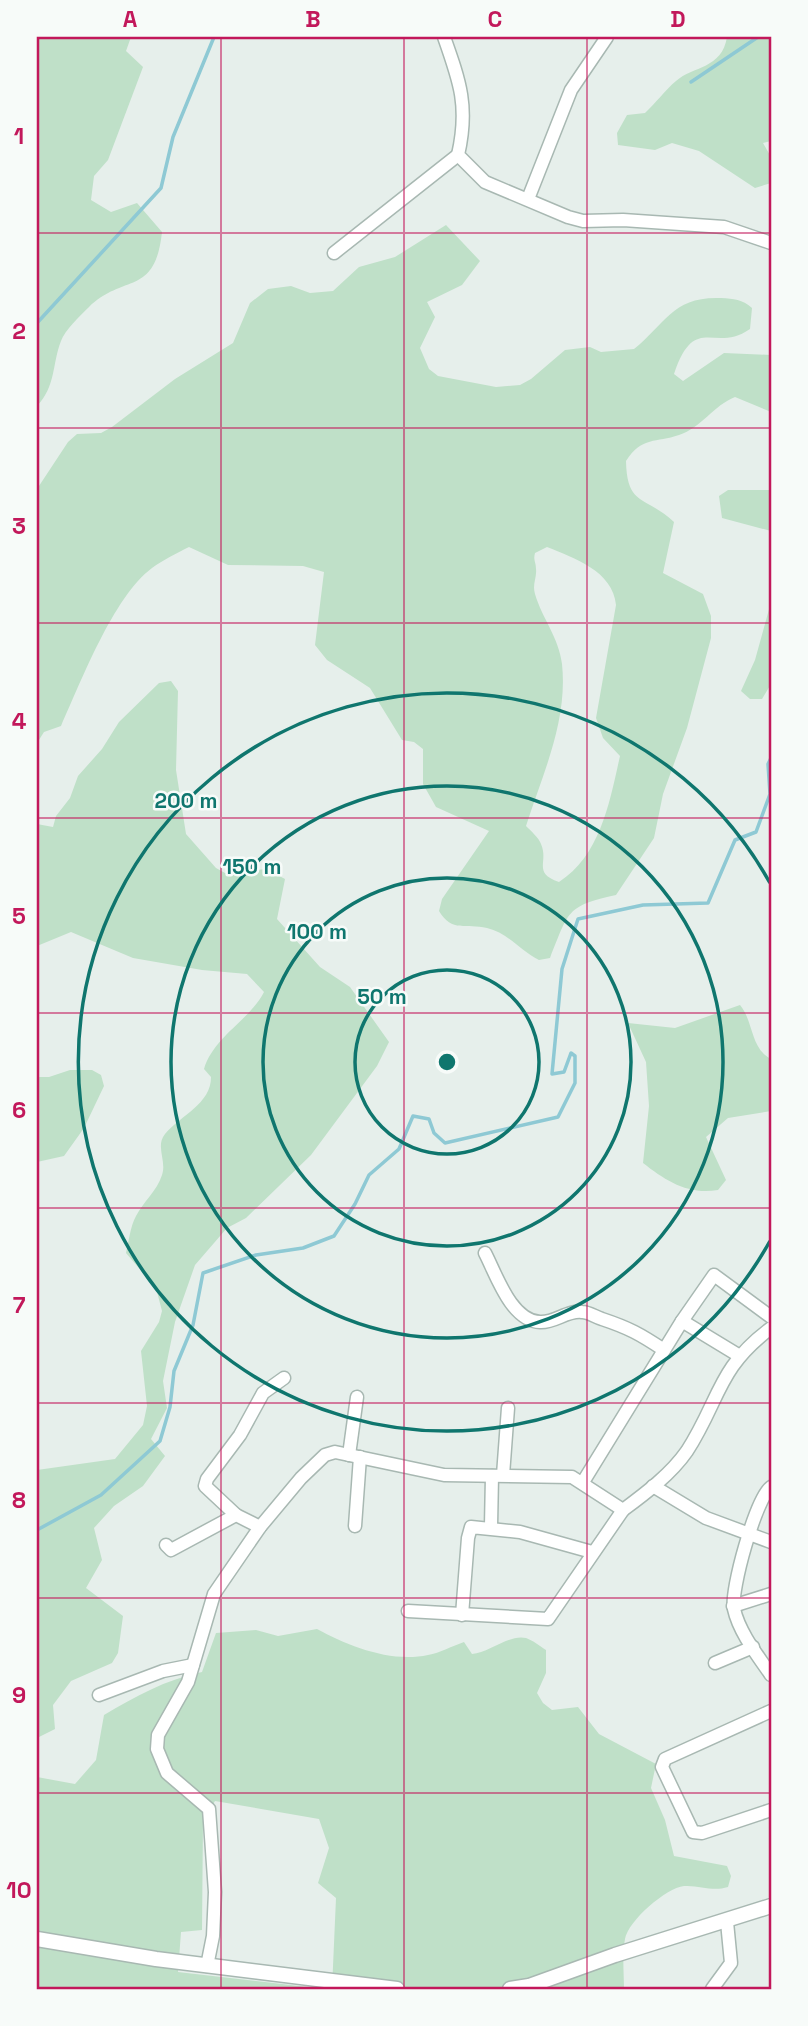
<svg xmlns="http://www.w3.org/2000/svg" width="808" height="2026" font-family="'Space Grotesk',sans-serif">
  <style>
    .green { fill: #bfe0c8; fill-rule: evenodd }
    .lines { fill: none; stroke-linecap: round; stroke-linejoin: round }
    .stream { stroke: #8ec9d4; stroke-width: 3.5 }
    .minor-casing { stroke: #a8b8b2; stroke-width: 15 }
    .tertiary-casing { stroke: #a8b8b2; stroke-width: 17 }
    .minor { stroke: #fff; stroke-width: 12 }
    .tertiary { stroke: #fff; stroke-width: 14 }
    .grid { fill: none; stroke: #c2185b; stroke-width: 2; stroke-opacity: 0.55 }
    .ring { fill: none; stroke: #0f766e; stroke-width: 3.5 }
    .centre { fill: #0f766e; stroke: #f7fbf9; stroke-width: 3.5 }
    .ring-label { font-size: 21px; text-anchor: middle; font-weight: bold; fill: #0f766e; stroke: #f7fbf9; stroke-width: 5; stroke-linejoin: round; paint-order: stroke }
    .neatline { fill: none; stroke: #c2185b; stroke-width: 2.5 }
    .grid-label { font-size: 23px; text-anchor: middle; font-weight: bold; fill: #c2185b }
  </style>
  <rect width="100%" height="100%" fill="#e6efeb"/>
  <!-- green -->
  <g class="green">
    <path d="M 37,37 L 131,37 L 126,51 L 143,67 L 108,160 L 94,176 L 91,200 L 111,212 L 137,203 L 162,232 C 155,297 124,273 89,307 C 80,316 65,330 61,341 C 52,364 56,386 37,406 Z"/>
    <path d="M 727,37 L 771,37 L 771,141 L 763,143 L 771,157 L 771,183 L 755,188 L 699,151 L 672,143 L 655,150 L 618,145 L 617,133 L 627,115 L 645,113 C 656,103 665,90 676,81 C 693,66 722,69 727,37 Z"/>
    <path d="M 446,225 L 480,261 L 462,285 L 427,302 L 435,317 L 420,348 L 429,369 L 438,376 L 496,387 L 520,385 L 531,379 L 565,350 L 590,347 L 601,352 L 634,349 C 666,323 673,296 721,298 C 734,299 742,299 752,308 L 750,329 C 714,354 695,312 674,374 L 683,381 L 724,353 L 771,355 L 771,412 L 735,397 C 714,405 701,428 679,435 C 656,443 642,436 626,461 C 627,507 645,495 674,522 L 663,573 L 703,594 L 711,616 L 711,638 L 687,728 L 663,794 L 654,838 L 616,895 C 565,906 569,912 550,958 L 539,960 C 521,951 508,933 487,928 C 466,923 452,933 439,911 L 442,899 L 489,831 L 436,807 L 423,784 L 423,749 L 414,742 L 402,740 L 370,688 L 327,660 L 315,645 L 324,572 L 303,566 L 228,565 L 189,547 C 177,553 163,560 152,568 C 113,597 81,682 61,726 L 44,732 L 37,743 L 37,489 L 68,442 L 77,434 L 101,433 L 112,427 L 175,379 L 233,343 L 250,303 L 268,289 L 291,286 L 310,293 L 333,291 L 359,267 L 395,257 ZM 547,547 C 574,558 613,571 616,605 L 596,718 L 603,738 L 620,756 C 610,800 601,855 559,882 C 532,873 549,862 541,844 C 539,838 531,831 526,826 C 543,773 568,721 562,664 C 559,638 542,618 535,594 C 532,584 537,578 536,569 C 536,562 533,560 535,553 Z"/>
    <path d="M 728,490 L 771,490 L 771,531 L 722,518 L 719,496 Z"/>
    <path d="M 771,602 L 771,684 L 762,699 L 750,699 L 741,691 L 755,660 Z"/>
    <path d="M 171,681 L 178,691 L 176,770 L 186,834 L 216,868 L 225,873 L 266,869 L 285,879 L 277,919 L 320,967 L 350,987 L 389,1042 L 377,1066 L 311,1155 L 246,1218 L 227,1228 L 195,1265 L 175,1322 L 163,1381 L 167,1408 L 151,1439 L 165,1456 L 143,1486 L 114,1506 L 94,1528 L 102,1560 L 86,1588 L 123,1616 L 118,1653 L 112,1663 L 71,1681 L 53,1705 L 55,1729 L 37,1738 L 37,1470 L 115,1459 L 143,1425 L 147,1406 L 141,1351 L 159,1322 L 162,1311 L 156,1288 L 126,1253 C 129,1241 130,1227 136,1216 C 143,1202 157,1191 162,1175 C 167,1161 155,1146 165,1134 C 181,1115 211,1104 211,1077 L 204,1069 C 214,1036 249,1021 264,992 L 247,974 L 202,970 L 133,958 L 71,932 L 37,946 L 37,824 L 53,827 L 56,816 L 70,798 L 78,776 L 102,749 L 119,722 L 159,683 Z"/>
    <path d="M 740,1005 C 754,1022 750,1048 771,1059 L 771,1111 L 728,1118 L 706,1137 L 726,1180 L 718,1190 C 688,1195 666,1181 643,1163 L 649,1106 L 646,1062 L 628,1023 L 675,1028 Z"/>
    <path d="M 70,1070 L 92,1070 L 101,1075 L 104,1086 L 84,1128 L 64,1156 L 37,1162 L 37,1077 L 49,1077 Z"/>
    <path d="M 317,1629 C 348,1646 391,1663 428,1655 C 440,1653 452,1646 464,1642 L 472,1654 C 489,1653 509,1634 526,1638 C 532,1640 540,1646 546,1650 L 546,1673 L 537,1693 L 543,1703 L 552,1710 L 578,1707 L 599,1734 L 656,1764 L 651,1788 L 665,1820 L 674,1856 L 727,1866 L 731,1876 L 728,1887 C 712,1892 700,1885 684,1886 C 666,1888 628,1921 625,1939 C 622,1955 624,1974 624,1989 L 332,1989 L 336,1898 L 318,1883 L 329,1848 L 319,1819 L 215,1801 L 203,1820 L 202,1930 L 181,1932 L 178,1972 L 325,1989 L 37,1989 L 37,1777 L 75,1784 L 96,1760 L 104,1715 C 136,1696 165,1680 202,1672 L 216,1633 L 256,1630 L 278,1636 Z"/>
  </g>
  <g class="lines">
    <!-- stream -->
    <g class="stream">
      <path d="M 691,82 L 758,37"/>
      <path d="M 37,323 L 161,188 L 173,137 L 214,37"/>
      <path d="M 37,1530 L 101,1495 L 160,1441 L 170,1407 L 174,1371 L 193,1325 L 203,1273 L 256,1255 L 303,1248 L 334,1236 L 355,1204 L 369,1175 L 399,1149 L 413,1116 L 429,1119 L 434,1133 L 445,1143 L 558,1117 L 575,1083 L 575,1056 L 571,1053 L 564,1072 L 552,1074 L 562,969 L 578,919 L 643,905 L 708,903 L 735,840 L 756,832 L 770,794 L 768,764 L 771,758"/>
    </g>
    <!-- minor casing -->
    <g class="minor-casing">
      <g id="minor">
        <path d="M 444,37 C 460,82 469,107 458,155 L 485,182 L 568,217 L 583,221 L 623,220 L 724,227 L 771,243"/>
        <path d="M 528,199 L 571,90 L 607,37"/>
        <path d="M 334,253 L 458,155"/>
        <path d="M 485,1253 C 496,1274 511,1321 540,1322 C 555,1323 567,1310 582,1312 C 589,1312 595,1317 602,1319 C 629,1328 640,1334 664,1350"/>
        <path d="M 682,1321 L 714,1275 L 771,1317"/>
        <path d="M 349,1455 L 357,1397"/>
        <path d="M 503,1475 L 508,1408"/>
        <path d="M 583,1482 L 682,1321 L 738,1355"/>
        <path d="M 653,1486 L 706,1518 L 771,1542"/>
        <path d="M 771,1487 C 756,1498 730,1591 734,1609 C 739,1632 758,1656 771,1675"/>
        <path d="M 236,1515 L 205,1486 L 207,1479 L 240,1435 L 263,1393 L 284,1378"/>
        <path d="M 355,1526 L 360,1457"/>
        <path d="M 491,1526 L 492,1476"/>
        <path d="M 166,1545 L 171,1550 L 236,1515 L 260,1527"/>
        <path d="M 733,1606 L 771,1594"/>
        <path d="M 408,1611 L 548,1619 L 623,1510"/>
        <path d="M 462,1615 L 468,1538 L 471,1527 L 520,1532 L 592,1552"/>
        <path d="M 715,1663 L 753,1647"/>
        <path d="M 99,1695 L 163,1671 L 193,1665"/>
        <path d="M 771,1711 L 665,1759 L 662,1767 L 693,1832 L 702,1833 L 771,1810"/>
        <path d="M 207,1966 L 213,1936 L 215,1892 L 209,1809 L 167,1773 L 157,1749 L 158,1735 L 188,1682 L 214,1594 L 260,1527 L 301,1478 L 325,1455 L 335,1452 L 444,1475 L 572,1477 L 623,1510 C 646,1493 671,1474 687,1451 C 720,1400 717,1368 771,1328"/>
        <path d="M 712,1989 L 731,1963 L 727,1922"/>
      </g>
    </g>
    <!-- tertiary casing -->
    <g class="tertiary-casing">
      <g id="tertiary">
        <path d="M 37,1939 L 156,1959 L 397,1989"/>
        <path d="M 510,1989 L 529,1986 L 615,1955 L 771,1906"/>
      </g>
    </g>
    <!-- minor -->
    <use href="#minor" class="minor"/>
    <!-- tertiary -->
    <use href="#tertiary" class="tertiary"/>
  </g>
  <!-- grid -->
  <path class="grid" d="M 221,37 L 221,1989M 404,37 L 404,1989M 587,37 L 587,1989M 37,233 L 771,233M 37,428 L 771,428M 37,623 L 771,623M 37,818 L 771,818M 37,1013 L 771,1013M 37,1208 L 771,1208M 37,1403 L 771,1403M 37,1598 L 771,1598M 37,1793 L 771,1793"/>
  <!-- distance rings -->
  <g class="ring">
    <circle cx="447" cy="1062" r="92"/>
    <circle cx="447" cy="1062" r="184"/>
    <circle cx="447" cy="1062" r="276"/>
    <path d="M770 1241A369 369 0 1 1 770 883"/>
  </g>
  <circle cx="447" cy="1062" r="10" class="centre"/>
  <g class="ring-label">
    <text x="186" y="808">200 m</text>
    <text x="252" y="874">150 m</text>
    <text x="317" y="939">100 m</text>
    <text x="382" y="1004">50 m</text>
  </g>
  <!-- border -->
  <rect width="808" height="2026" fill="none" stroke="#f7fbf9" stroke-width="77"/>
  <rect x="38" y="38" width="732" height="1950" class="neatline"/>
  <g class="grid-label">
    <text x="130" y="27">A</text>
    <text x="313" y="27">B</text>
    <text x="495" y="27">C</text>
    <text x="678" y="27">D</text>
    <text x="19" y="144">1</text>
    <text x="19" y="339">2</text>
    <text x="19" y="534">3</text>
    <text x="19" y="729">4</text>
    <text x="19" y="924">5</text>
    <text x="19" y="1118">6</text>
    <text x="19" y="1313">7</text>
    <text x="19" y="1508">8</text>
    <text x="19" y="1703">9</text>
    <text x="19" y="1898">10</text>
  </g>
</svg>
